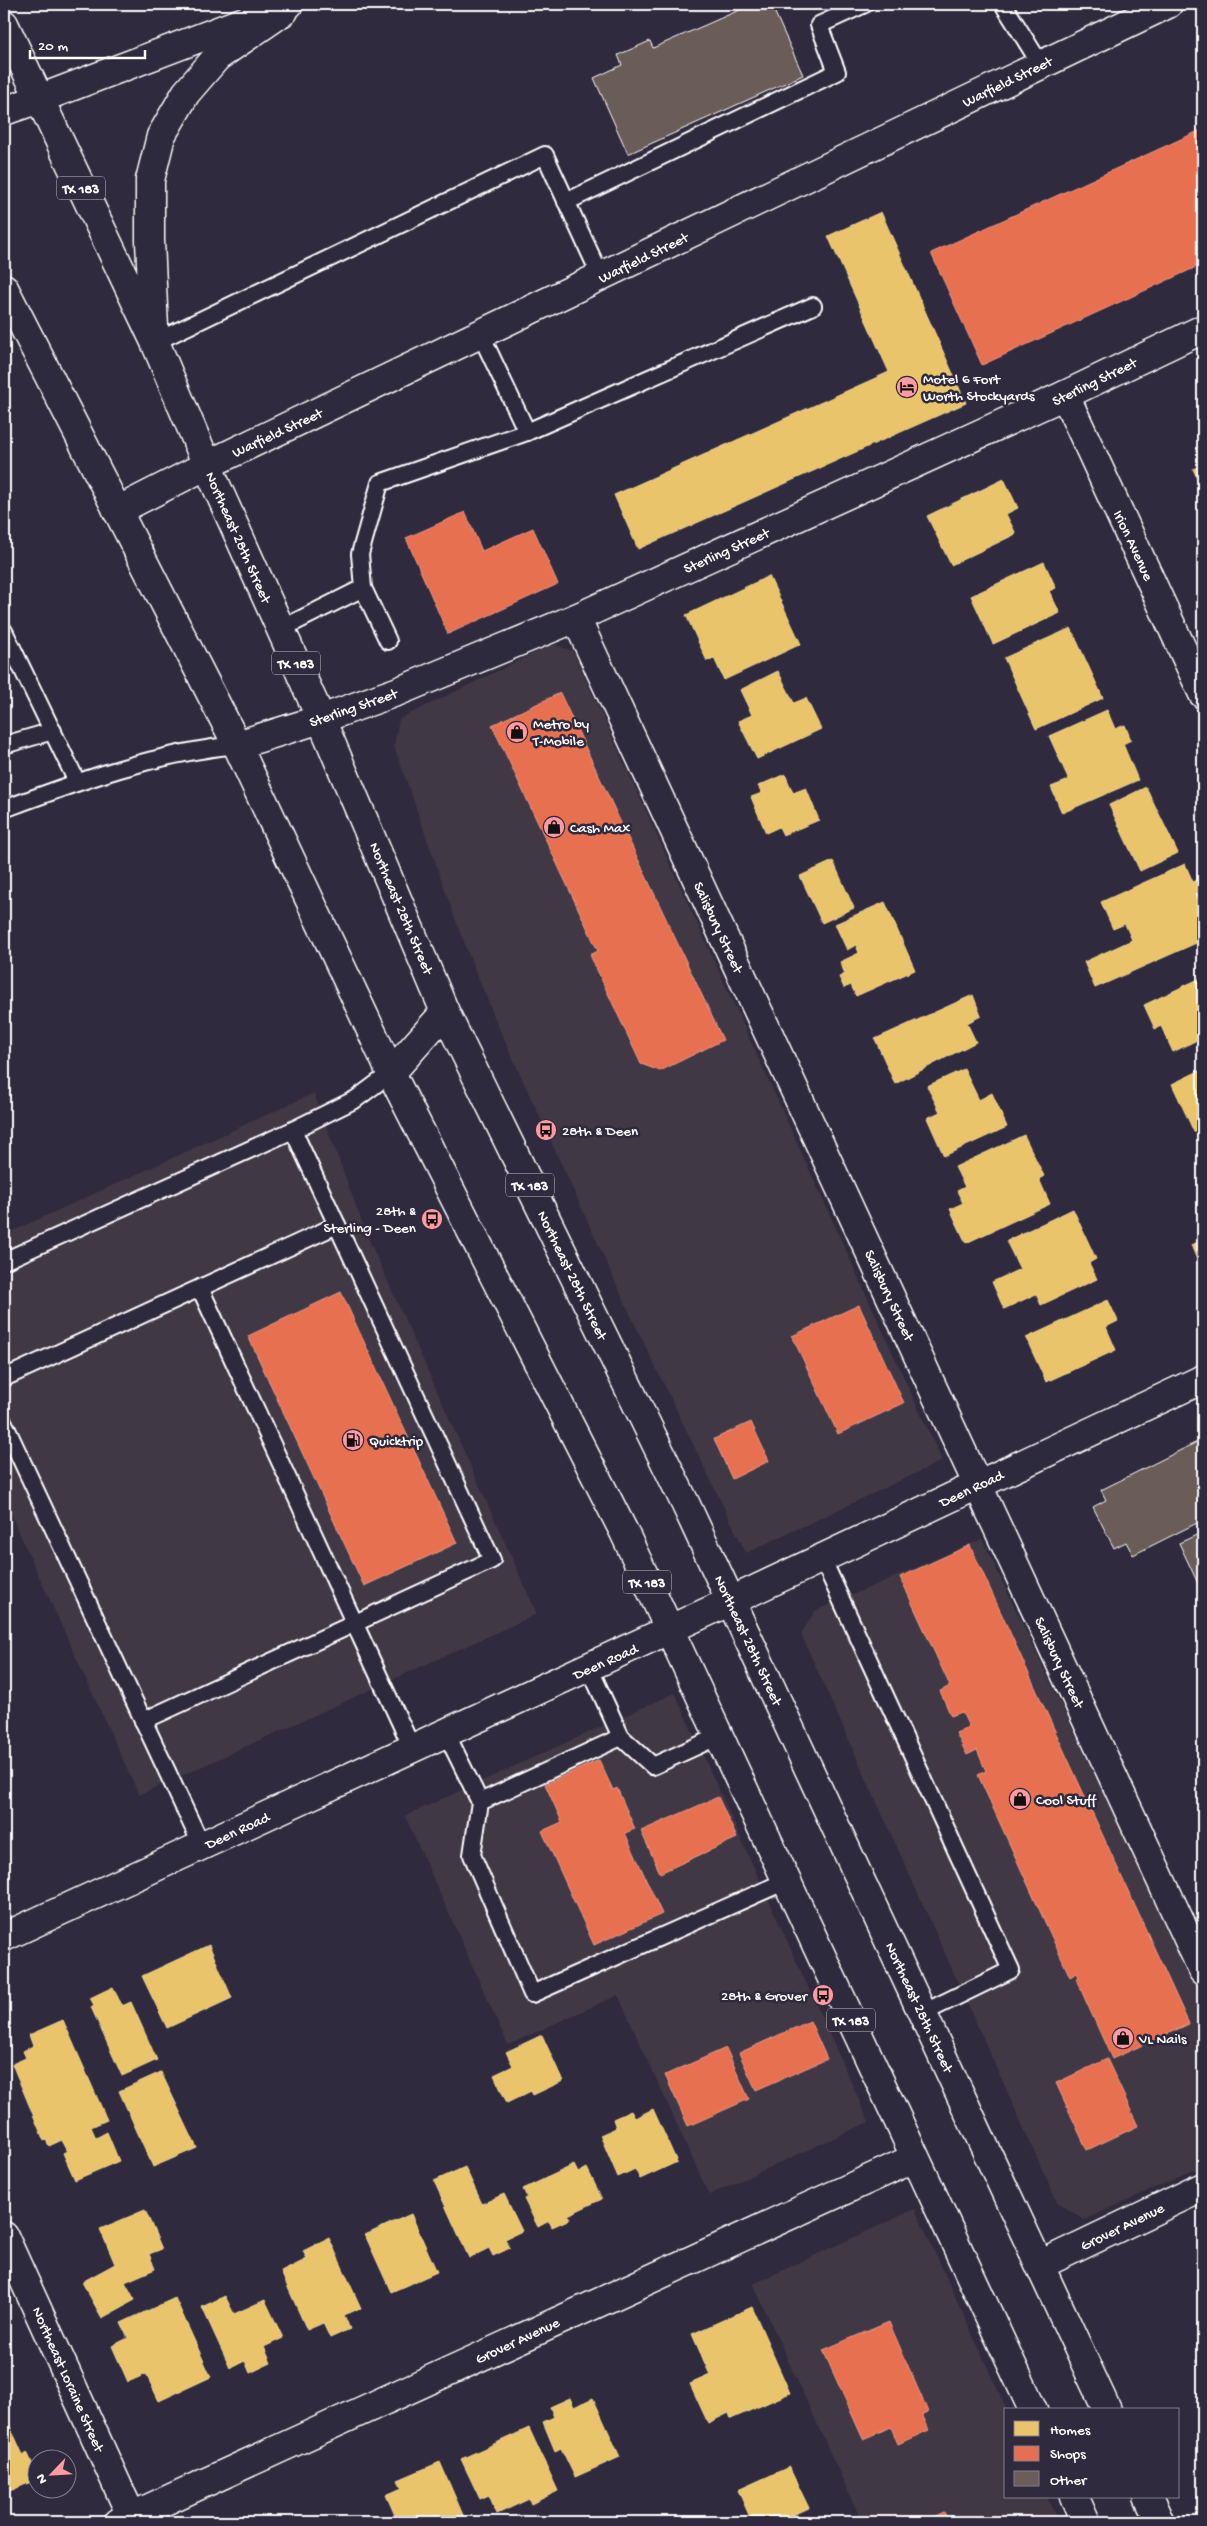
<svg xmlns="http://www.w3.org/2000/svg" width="1207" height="2526" font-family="'Gochi Hand',sans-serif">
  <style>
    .built { fill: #413945 }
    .homes { fill: #e9c46a; stroke: #f0d697 }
    .shops { fill: #e76f51; stroke: #ee9a85 }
    .building { fill: #6b5d59; stroke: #fff }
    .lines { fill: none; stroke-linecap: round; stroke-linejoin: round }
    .lane-casing { stroke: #fff; stroke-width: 20 }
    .street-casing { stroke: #fff; stroke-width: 31 }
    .secondary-casing { stroke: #fff; stroke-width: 31 }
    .primary-casing { stroke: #fff; stroke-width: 31 }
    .highway-casing { stroke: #fff; stroke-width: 31 }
    .lane { stroke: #2f2a3d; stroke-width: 16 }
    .street { stroke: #2f2a3d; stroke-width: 28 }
    .secondary { stroke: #2f2a3d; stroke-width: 28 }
    .primary { stroke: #2f2a3d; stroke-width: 28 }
    .highway { stroke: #2f2a3d; stroke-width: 28 }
    .labels { text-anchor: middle; stroke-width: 5; stroke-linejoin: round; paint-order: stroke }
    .shield { fill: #2f2a3d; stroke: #c1bfc5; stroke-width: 1 }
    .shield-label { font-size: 14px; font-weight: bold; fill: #fff }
    .street-label { font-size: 15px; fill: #fff; stroke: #2f2a3d }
    .poi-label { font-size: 15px; fill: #fff; stroke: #2f2a3d; text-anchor: start }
  </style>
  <rect width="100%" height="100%" fill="#2f2a3d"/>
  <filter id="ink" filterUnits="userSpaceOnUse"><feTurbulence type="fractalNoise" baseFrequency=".02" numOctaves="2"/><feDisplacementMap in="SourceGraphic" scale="10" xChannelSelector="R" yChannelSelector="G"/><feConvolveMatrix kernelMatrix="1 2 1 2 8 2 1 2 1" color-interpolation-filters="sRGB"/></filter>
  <g filter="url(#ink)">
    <!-- built -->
    <g class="built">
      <path d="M 553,644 L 573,651 L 942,1461 L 746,1553 L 637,1329 L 498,1026 L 461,935 L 394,746 L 399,719 Z"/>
      <path d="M 314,1093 L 366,1233 L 537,1614 L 139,1795 L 4,1500 L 4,1235 Z"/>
      <path d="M 982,1539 L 1203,2002 L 1203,2166 L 1084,2220 L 1057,2202 L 801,1634 L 815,1611 Z"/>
      <path d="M 675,1693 L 869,2122 L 709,2195 L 618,1995 L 508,2045 L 405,1816 Z"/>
      <path d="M 915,2209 L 1007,2410 L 1006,2497 L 1047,2497 L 1058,2522 L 862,2522 L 753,2284 Z"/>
    </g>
    <!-- homes -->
    <g class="homes">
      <path d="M 881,212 L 966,403 L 638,549 L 614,495 L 889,372 L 828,236 Z"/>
      <path d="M 1203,465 L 1203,491 L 1193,469 Z"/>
      <path d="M 1004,479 L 1018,508 L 1006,514 L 1016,534 L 951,565 L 927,516 Z"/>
      <path d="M 1044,562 L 1056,588 L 1049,591 L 1060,613 L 993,644 L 971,596 Z"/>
      <path d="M 769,576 L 801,644 L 724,680 L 714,658 L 707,661 L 686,615 Z"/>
      <path d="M 1071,628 L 1103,698 L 1036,729 L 1004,658 Z"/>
      <path d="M 778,671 L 794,703 L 806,698 L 821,729 L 757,759 L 738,721 L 752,715 L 740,690 Z"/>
      <path d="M 1107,710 L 1115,729 L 1125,725 L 1131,740 L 1123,744 L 1138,780 L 1062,813 L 1051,787 L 1069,780 L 1049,736 Z"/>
      <path d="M 785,774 L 793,793 L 806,788 L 819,820 L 783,835 L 779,827 L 766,833 L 751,797 L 762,793 L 758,786 Z"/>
      <path d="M 1146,787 L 1178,853 L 1140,871 L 1109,805 Z"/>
      <path d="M 833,861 L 854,908 L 822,923 L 800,876 Z"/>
      <path d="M 1185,864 L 1193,882 L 1203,878 L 1203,940 L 1095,988 L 1084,962 L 1132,940 L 1125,924 L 1113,929 L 1101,902 Z"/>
      <path d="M 885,902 L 915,970 L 856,996 L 851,985 L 844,988 L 839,977 L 845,974 L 840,962 L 859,953 L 856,945 L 847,950 L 835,924 Z"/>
      <path d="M 1203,977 L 1203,1037 L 1173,1052 L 1161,1026 L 1155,1029 L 1144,1005 Z"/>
      <path d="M 973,995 L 981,1016 L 967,1023 L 976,1042 L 895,1084 L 875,1039 Z"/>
      <path d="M 964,1069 L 979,1100 L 992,1093 L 1007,1127 L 944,1156 L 927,1118 L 940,1112 L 927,1086 Z"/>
      <path d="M 1203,1069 L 1203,1127 L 1194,1132 L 1172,1084 Z"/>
      <path d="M 1024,1135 L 1044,1176 L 1039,1179 L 1050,1204 L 966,1243 L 950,1209 L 963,1203 L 957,1191 L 965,1187 L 955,1167 Z"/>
      <path d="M 1073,1209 L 1096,1259 L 1089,1263 L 1097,1279 L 1041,1305 L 1036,1294 L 1004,1309 L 992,1282 L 1020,1269 L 1006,1241 Z"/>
      <path d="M 1203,1240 L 1203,1274 L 1191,1245 Z"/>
      <path d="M 1108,1300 L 1118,1321 L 1106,1327 L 1116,1350 L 1046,1382 L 1026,1338 Z"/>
      <path d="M 209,1945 L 232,1998 L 167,2028 L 142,1976 Z"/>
      <path d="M 113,1987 L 122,2006 L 131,2002 L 157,2060 L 122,2076 L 91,2007 L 94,2005 L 90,1998 Z"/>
      <path d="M 63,2020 L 107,2120 L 91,2127 L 96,2138 L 107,2132 L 119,2161 L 75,2180 L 63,2153 L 67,2151 L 62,2140 L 49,2146 L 46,2140 L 44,2141 L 12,2064 L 26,2058 L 23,2051 L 33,2046 L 29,2035 Z"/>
      <path d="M 542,2035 L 563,2081 L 533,2095 L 531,2091 L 507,2103 L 494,2075 L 513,2066 L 506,2052 Z"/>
      <path d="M 161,2072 L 197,2148 L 153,2167 L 119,2091 Z"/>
      <path d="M 653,2109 L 677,2162 L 640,2179 L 635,2169 L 618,2177 L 600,2135 L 616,2128 L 613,2119 L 631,2111 L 635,2118 Z"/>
      <path d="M 574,2165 L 578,2173 L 587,2168 L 602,2199 L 568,2215 L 570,2219 L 552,2227 L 549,2221 L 538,2227 L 524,2199 L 527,2197 L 523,2189 Z"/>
      <path d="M 465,2167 L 482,2204 L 504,2194 L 522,2231 L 505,2239 L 510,2248 L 493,2256 L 489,2248 L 469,2258 L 434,2181 Z"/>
      <path d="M 145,2210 L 162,2249 L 149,2254 L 155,2269 L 125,2282 L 135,2300 L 102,2318 L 82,2282 L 115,2264 L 100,2229 Z"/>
      <path d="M 411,2214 L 437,2272 L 391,2292 L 365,2235 Z"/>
      <path d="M 329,2238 L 361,2308 L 344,2315 L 350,2329 L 330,2338 L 323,2323 L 307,2330 L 281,2272 L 307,2259 L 303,2251 Z"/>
      <path d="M 225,2296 L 234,2314 L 265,2300 L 283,2338 L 264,2347 L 271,2363 L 250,2373 L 245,2361 L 230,2368 L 202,2307 Z"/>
      <path d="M 175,2298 L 211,2377 L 159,2401 L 146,2374 L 128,2382 L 112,2346 L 128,2338 L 121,2323 Z"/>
      <path d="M 752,2307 L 790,2393 L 731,2419 L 729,2413 L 708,2423 L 690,2384 L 710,2375 L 692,2334 Z"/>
      <path d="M 570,2398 L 574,2407 L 593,2398 L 620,2457 L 575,2477 L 561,2448 L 555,2451 L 543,2422 L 554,2417 L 550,2407 Z"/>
      <path d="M 4,2413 L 23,2455 L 27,2452 L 38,2476 L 38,2479 L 5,2493 Z"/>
      <path d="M 529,2428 L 558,2491 L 531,2504 L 529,2499 L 497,2514 L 489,2495 L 480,2499 L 461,2459 Z"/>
      <path d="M 440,2462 L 466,2522 L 398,2522 L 386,2495 L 402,2488 L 398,2480 Z"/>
      <path d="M 789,2467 L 809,2508 L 778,2522 L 752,2522 L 738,2490 Z"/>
    </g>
    <!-- shops -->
    <g class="shops">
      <path d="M 1203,129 L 1203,264 L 982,365 L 931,253 Z"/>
      <path d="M 465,512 L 482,551 L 533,528 L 558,584 L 448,634 L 406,538 Z"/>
      <path d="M 560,693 L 723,1040 L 660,1071 L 641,1064 L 590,955 L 598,951 L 492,725 Z"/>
      <path d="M 341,1292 L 457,1543 L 364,1586 L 248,1336 Z"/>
      <path d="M 859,1305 L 904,1403 L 838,1434 L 792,1336 Z"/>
      <path d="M 751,1422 L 769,1461 L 732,1479 L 714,1439 Z"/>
      <path d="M 970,1545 L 1189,2024 L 1112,2059 L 1076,1979 L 1079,1977 L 1077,1973 L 1070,1977 L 978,1775 L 986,1771 L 977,1750 L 967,1755 L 956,1733 L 969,1727 L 962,1712 L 951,1716 L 940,1691 L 950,1686 L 900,1577 Z"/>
      <path d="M 599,1760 L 613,1790 L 617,1788 L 635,1829 L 625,1833 L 662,1914 L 594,1945 L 542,1831 L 562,1822 L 545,1784 Z"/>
      <path d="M 718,1797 L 737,1838 L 660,1873 L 641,1831 Z"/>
      <path d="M 810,2021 L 827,2059 L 756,2090 L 739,2053 Z"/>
      <path d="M 726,2048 L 749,2099 L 688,2126 L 665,2075 Z"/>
      <path d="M 1107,2059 L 1138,2126 L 1087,2150 L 1056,2083 Z"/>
      <path d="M 889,2322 L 928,2412 L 922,2414 L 929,2430 L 898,2444 L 891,2427 L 863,2439 L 823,2350 Z"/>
      <path d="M 944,2512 L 949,2522 L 923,2522 Z"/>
    </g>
    <!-- building -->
    <g class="building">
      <path d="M 753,4 L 771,4 L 803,75 L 628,154 L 594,78 L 622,65 L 618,55 L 650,41 L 653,48 Z"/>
      <path d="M 1203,1439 L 1203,1520 L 1133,1555 L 1126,1542 L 1114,1548 L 1093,1507 L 1106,1500 L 1101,1490 Z"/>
      <path d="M 1203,1532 L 1203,1594 L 1179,1543 Z"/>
    </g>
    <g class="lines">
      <!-- lane casing -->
      <g class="lane-casing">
        <g id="lane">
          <path d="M 1003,4 L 1041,65"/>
          <path d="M 566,202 L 837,72 L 819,25 L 865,4"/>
          <path d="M 481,335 L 527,432 L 813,306"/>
          <path d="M 155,342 L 545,155 L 601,277"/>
          <path d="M 363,588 L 388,641"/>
          <path d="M 281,629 L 363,588 L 360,554 L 380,483 L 527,432"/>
          <path d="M 4,631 L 77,782"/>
          <path d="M 4,745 L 53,731"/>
          <path d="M 4,809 C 80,781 155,753 237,745"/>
          <path d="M 4,1261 L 293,1130 L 356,1099 L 391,1073"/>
          <path d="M 200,1288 L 412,1748"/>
          <path d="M 4,1378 L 337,1225"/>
          <path d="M 4,1423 L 202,1846"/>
          <path d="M 822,1558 L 1011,1970 L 923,2013"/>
          <path d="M 143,1721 L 492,1560 L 293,1130"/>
          <path d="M 446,1733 L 480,1802 L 621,1737 L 589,1667"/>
          <path d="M 621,1737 L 653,1766 L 719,1736"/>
          <path d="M 480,1802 L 472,1855 L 532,1994 L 786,1881"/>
        </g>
      </g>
      <!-- street casing -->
      <g class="street-casing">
        <g id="street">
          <path d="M 1065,395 L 1203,694"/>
          <path d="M 117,511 L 207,465 L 1168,4"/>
          <path d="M 576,618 L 1203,1971"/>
          <path d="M 237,745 L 321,719 L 399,691 L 576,618 L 1065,395 L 1203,329"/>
          <path d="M 731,1601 L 1203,1379"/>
          <path d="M 4,2236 L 134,2522"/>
          <path d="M 1040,2265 L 1203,2187"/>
          <path d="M 119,2522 L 915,2158"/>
        </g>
      </g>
      <!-- secondary casing -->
      <g class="secondary-casing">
        <g id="secondary">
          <path d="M 4,111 L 39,99"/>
          <path d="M 4,1937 L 731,1601"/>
        </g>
      </g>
      <!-- primary casing -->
      <g class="primary-casing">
        <g id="primary">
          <path d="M 4,24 L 155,342 L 207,465 L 321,719 L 445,1012 L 686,1505 L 1107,2410"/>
          <path d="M 4,288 L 237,745 L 391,1073 L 624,1532 L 1033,2410"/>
          <path d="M 154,328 L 150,241 L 150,180 L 161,136 L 186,93 L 217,57 L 284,11"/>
          <path d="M 391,1073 L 445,1012"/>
          <path d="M 1074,2497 L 1085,2522"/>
          <path d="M 1148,2497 L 1160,2522"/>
        </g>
      </g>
      <!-- highway casing -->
      <g class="highway-casing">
        <path id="highway" d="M 39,99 L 289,4"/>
      </g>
      <!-- lane -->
      <use href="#lane" class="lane"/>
      <!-- street -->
      <use href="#street" class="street"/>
      <!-- secondary -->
      <use href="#secondary" class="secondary"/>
      <!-- primary -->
      <use href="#primary" class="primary"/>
      <!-- highway -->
      <use href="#highway" class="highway"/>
    </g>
  </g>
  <!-- icons -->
  <defs>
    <g id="hotel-disc" transform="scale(1.125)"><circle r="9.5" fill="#ff9aa2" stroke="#2f2a3d"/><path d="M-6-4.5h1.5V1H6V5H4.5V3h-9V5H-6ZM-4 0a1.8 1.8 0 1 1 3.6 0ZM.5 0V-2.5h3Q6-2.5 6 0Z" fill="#111"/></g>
    <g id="shop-disc" transform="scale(1.125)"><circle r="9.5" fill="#ff9aa2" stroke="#2f2a3d"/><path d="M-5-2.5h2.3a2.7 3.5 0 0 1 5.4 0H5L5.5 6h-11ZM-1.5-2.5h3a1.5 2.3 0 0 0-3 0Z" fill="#111"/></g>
    <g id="bus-disc" transform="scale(1.125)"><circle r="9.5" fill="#ff9aa2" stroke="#2f2a3d"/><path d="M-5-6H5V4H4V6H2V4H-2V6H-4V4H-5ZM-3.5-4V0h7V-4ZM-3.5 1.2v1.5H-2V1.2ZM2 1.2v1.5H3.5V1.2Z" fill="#111"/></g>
    <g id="fuel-disc" transform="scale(1.125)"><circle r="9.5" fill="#ff9aa2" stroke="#2f2a3d"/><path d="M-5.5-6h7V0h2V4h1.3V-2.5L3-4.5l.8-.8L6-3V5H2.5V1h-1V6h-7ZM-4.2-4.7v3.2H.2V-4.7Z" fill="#111"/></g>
  </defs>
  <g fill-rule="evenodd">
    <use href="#hotel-disc" x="907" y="387"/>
    <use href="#shop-disc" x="517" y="732"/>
    <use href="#shop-disc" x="554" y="827"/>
    <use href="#bus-disc" x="546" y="1130"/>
    <use href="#bus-disc" x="432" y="1219"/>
    <use href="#fuel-disc" x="353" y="1440"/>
    <use href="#shop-disc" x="1020" y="1799"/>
    <use href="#bus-disc" x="823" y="1995"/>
    <use href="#shop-disc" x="1123" y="2038"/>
  </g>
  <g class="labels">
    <!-- shield labels -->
    <g class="shield">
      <rect x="57" y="176.5" width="48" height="23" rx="4"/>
      <rect x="272" y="651.5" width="48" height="23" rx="4"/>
      <rect x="506" y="1173.5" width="48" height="23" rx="4"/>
      <rect x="623" y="1570.5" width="48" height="23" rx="4"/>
      <rect x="827" y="2008.5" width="48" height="23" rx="4"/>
    </g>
    <g class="shield-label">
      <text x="81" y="193">TX 183</text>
      <text x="296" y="668">TX 183</text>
      <text x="530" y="1190">TX 183</text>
      <text x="647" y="1587">TX 183</text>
      <text x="851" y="2025">TX 183</text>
    </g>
    <!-- street labels -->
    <g class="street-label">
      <text transform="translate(1007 81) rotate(-26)" y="5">Warfield Street</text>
      <text transform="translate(643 257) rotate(-26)" y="5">Warfield Street</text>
      <text transform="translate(1094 381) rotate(-26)" y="5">Sterling Street</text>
      <text transform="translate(277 432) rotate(-25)" y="5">Warfield Street</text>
      <text transform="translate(239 537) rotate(66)" y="5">Northeast 28th Street</text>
      <text transform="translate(1134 545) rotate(65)" y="5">Irion Avenue</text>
      <text transform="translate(726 550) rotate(-24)" y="5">Sterling Street</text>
      <text transform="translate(353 707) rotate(-19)" y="5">Sterling Street</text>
      <text transform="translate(402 908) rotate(67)" y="5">Northeast 28th Street</text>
      <text transform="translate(719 927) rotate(65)" y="5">Salisbury Street</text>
      <text transform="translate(573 1275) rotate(64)" y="5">Northeast 28th Street</text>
      <text transform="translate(890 1295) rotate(65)" y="5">Salisbury Street</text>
      <text transform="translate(971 1488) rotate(-25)" y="5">Deen Road</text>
      <text transform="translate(749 1640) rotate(65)" y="5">Northeast 28th Street</text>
      <text transform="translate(605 1661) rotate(-24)" y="5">Deen Road</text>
      <text transform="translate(1060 1662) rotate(65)" y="5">Salisbury Street</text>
      <text transform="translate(237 1830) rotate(-25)" y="5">Deen Road</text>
      <text transform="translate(920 2007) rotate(65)" y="5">Northeast 28th Street</text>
      <text transform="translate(1122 2226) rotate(-26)" y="5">Grover Avenue</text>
      <text transform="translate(517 2340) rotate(-25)" y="5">Grover Avenue</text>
      <text transform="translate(69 2379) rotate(66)" y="5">Northeast Loraine Street</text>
    </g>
    <!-- poi labels -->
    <g class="poi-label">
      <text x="923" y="383">Motel 6 Fort<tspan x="923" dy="17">Worth Stockyards</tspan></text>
      <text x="533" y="728">Metro by<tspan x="533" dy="17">T-Mobile</tspan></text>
      <text x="570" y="832">Cash Max</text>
      <text x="562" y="1135">28th &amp; Deen</text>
      <text x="416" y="1215" text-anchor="end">28th &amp;<tspan x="416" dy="17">Sterling - Deen</tspan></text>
      <text x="369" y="1445">Quicktrip</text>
      <text x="1036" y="1804">Cool Stuff</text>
      <text x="807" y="2000" text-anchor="end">28th &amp; Grover</text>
      <text x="1139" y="2043">VL Nails</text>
    </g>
  </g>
  <!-- margin -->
  <rect width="1207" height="2526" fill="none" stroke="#2f2a3d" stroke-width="20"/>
  <rect x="10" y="10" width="1187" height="2506" fill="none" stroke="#fff" stroke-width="2" filter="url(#ink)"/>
  <!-- legend -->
  <rect x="1004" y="2408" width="175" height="90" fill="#2f2a3d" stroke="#827f8b"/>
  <rect x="1014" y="2421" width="25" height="15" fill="#e9c46a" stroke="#827f8b"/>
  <text x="1050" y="2434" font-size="15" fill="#ffffff">Homes</text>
  <rect x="1014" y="2446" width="25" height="15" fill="#e76f51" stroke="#827f8b"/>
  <text x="1050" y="2458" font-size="15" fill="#ffffff">Shops</text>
  <rect x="1014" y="2471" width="25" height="15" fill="#6b5d59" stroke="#827f8b"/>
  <text x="1050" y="2484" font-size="15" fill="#ffffff">Other</text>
  <!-- north arrow -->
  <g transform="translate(52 2474) rotate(245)"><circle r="24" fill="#2f2a3d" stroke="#827f8b"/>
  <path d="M0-4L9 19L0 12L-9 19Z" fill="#ff9aa2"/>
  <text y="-8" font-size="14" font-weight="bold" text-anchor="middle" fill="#ffffff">N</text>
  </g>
  <!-- scale -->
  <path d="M30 50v8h115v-8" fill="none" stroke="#ffffff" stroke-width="2.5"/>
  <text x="38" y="50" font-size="15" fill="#ffffff" stroke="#2f2a3d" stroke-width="4" paint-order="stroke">20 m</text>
</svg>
